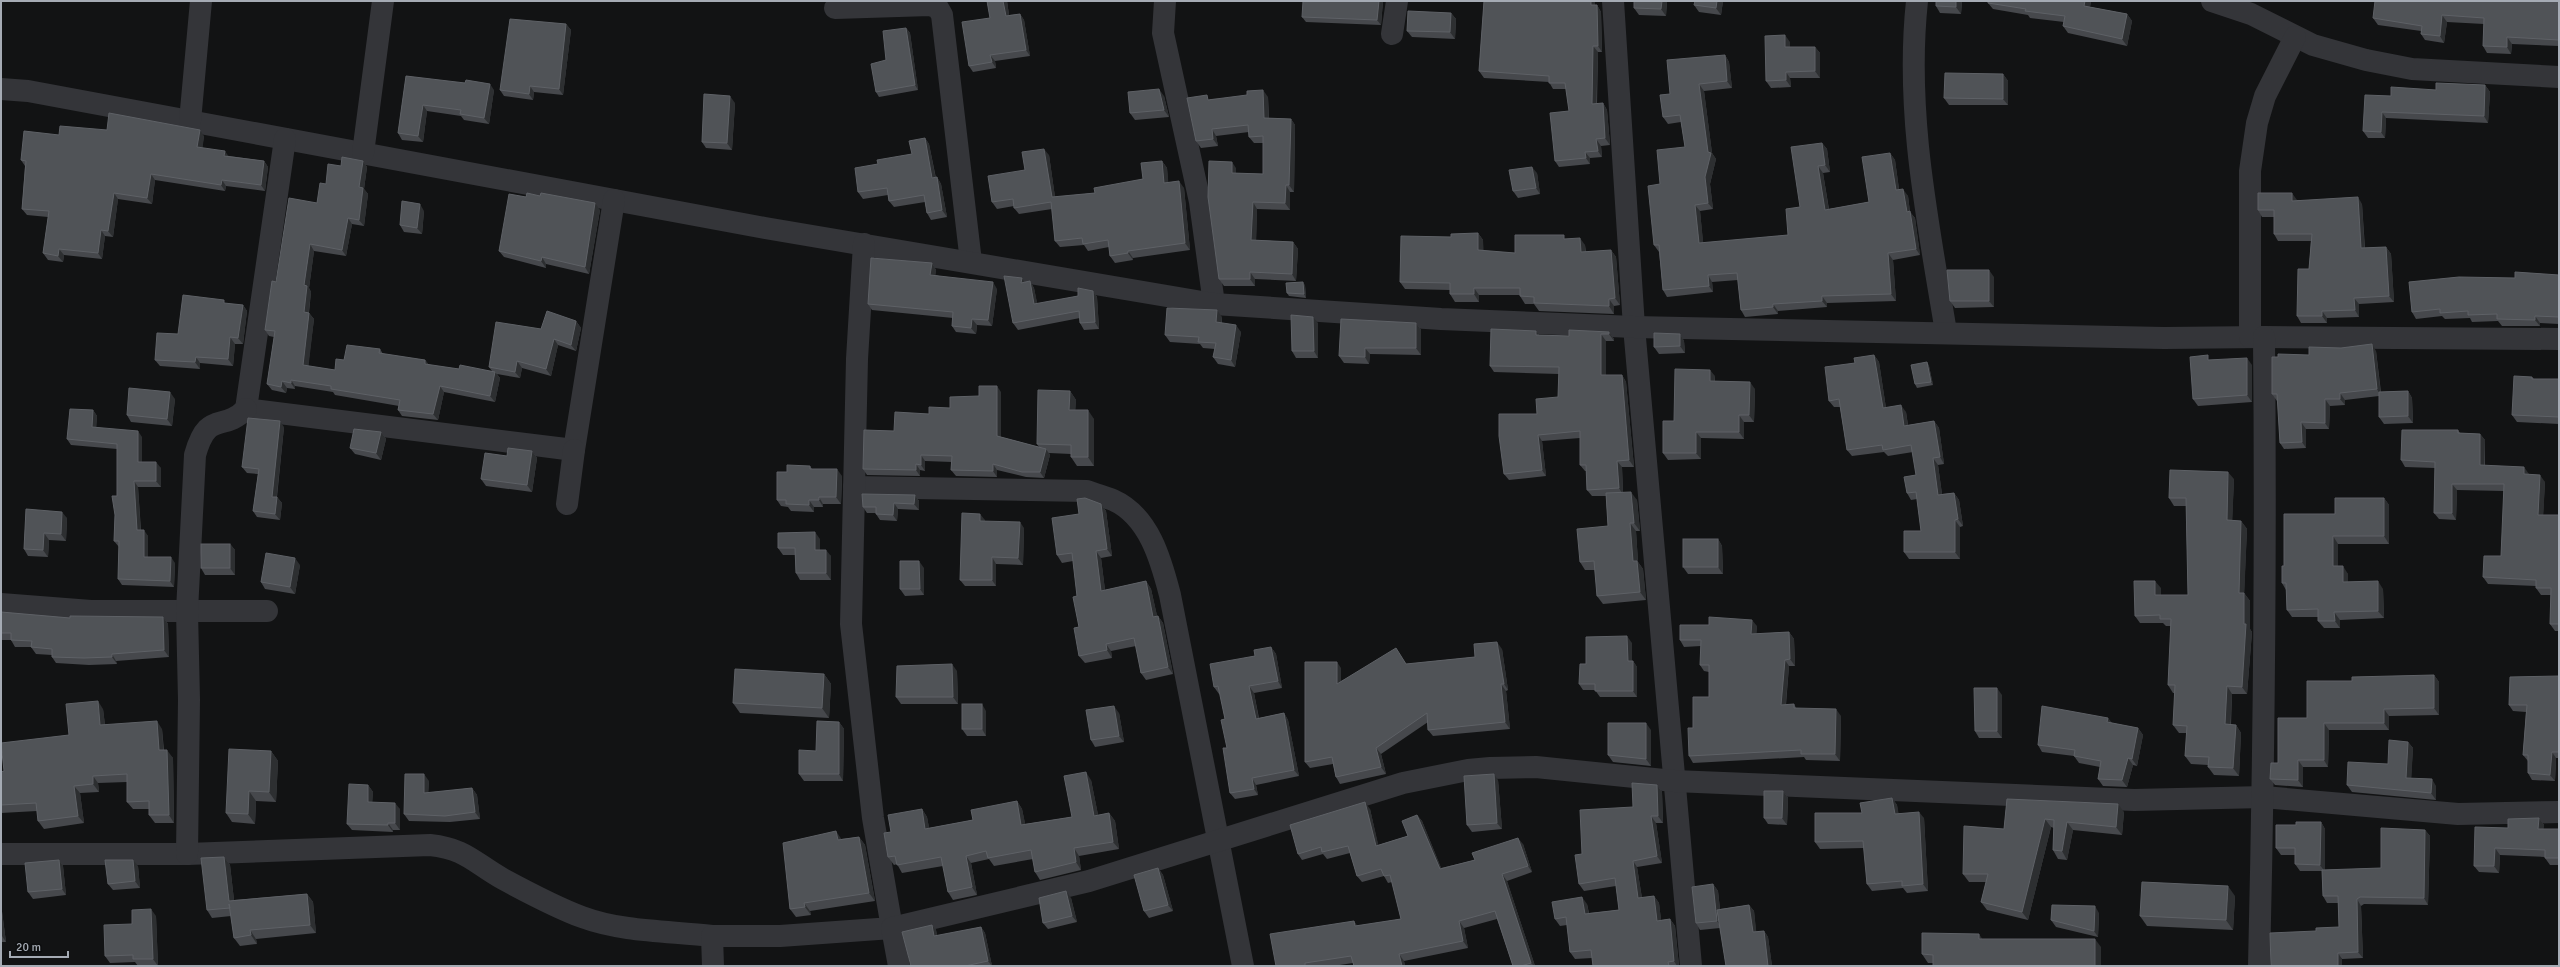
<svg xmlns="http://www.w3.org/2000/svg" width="2560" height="967" font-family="Signika,sans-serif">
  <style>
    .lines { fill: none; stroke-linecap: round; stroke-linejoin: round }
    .street { stroke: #343539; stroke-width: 22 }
    .wall { fill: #46484c }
    .shaded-wall { fill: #2d2f31 }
    .building { fill: #505357; stroke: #5e6166 }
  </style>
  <rect width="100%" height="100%" fill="#121314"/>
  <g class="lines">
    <!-- street -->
    <g class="street">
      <path d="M 1165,1 L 1163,33 L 1200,202 L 1214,304"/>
      <path d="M 1613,1 L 1634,327 L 1691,966"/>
      <path d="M 1917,1 C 1905,113 1928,222 1946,332"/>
      <path d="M 2212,1 L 2251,14 L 2313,45 L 2366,60 L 2412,69 L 2559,77"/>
      <path d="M 835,8 L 930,5 L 938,8 L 942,15 L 971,262"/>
      <path d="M 1392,34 L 1397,1"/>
      <path d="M 1,89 L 28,91 L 765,228 L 1214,304 L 1441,319 L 1634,327 L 2164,338 L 2264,337 L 2559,339"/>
      <path d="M 190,121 L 201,1"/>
      <path d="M 285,139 L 246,409 L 574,450 L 614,200"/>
      <path d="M 363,153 L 383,1"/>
      <path d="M 2250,337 L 2250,171 L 2257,123 L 2265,96 L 2295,37"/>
      <path d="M 854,487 L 1087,491 C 1095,494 1105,497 1113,500 C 1149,516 1161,560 1170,595 L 1243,966"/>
      <path d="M 567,504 L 574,450"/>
      <path d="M 1,604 L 91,611 L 267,611"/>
      <path d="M 1,854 L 187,854 L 430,845 C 466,849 473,862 503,879 C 529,893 555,907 582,917 C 622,932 670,931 712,936"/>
      <path d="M 187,854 L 189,700 L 187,611 L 195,455 C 208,409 222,433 246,409"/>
      <path d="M 713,966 L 712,936 L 780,936 L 892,928 L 873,818 L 851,624 L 857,359 L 864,244"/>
      <path d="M 899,966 L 892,928 L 1089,881 L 1403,783 L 1468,770 L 1490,768 L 1536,767 L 1674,781 L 2134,800 L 2264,797 L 2458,814 L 2559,812"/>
      <path d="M 2259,966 C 2264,756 2266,547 2264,337"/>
    </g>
  </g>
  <!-- wall -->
  <g class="wall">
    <path d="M 987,1 L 1007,1 L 1009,15 L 1020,14 L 1024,20 L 1030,56 L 995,61 L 996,68 L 973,72 L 969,66 L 990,18 Z"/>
    <path d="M 1383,1 L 1381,25 L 1306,22 L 1302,17 Z"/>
    <path d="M 1484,1 L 1595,1 L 1595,5 L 1597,5 L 1601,12 L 1602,52 L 1598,52 L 1597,104 L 1603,103 L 1607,110 L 1610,145 L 1601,146 L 1602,157 L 1590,158 L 1590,164 L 1559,167 L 1555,161 L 1569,111 L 1566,89 L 1553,89 L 1549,82 L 1484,78 L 1479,71 Z"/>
    <path d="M 1667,1 L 1666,16 L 1639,15 L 1634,8 Z"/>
    <path d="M 1723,1 L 1721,15 L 1699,12 L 1694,5 Z"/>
    <path d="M 1936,1 L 1962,1 L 1961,14 L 1940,13 L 1936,6 Z"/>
    <path d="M 1988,1 L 2091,1 L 2090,7 L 2127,14 L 2132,21 L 2127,46 L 2068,33 L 2063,26 L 2064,22 L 2030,18 L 2028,15 L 1993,9 L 1988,3 Z"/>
    <path d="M 2559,1 L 2559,46 L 2512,44 L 2511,54 L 2487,53 L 2483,46 L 2484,24 L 2447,22 L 2444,43 L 2425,40 L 2421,34 L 2421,31 L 2378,25 L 2373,18 Z"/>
    <path d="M 1451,13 L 1456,19 L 1455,39 L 1412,37 L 1407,31 Z"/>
    <path d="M 566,24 L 571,30 L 563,95 L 534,92 L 533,100 L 504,96 L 500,90 Z"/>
    <path d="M 906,28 L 910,33 L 918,90 L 879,97 L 876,92 L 886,60 Z"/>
    <path d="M 1790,42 L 1790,47 L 1815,47 L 1820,53 L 1820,78 L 1790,78 L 1791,87 L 1771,88 L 1766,81 Z"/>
    <path d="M 1725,55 L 1729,62 L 1732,88 L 1704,91 L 1712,153 L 1716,159 L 1710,184 L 1713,209 L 1700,211 L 1703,243 L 1788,235 L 1800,207 L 1822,143 L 1827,149 L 1830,172 L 1823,173 L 1829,209 L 1869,202 L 1890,153 L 1895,160 L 1899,189 L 1908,196 L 1910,212 L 1915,218 L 1920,255 L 1893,260 L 1896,301 L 1827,303 L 1827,307 L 1778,311 L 1778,314 L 1745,317 L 1741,310 L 1738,280 L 1712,282 L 1713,292 L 1667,297 L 1663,290 L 1659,252 L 1654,245 L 1660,184 L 1685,147 L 1681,122 L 1668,124 L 1663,117 L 1670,94 Z"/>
    <path d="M 2003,74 L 2008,81 L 2008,105 L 1949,105 L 1944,98 Z"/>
    <path d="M 406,76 L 494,90 L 489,124 L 464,120 L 461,116 L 427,111 L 423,142 L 402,140 L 398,133 Z"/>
    <path d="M 2485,85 L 2490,92 L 2488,123 L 2386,118 L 2385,138 L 2368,138 L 2363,131 L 2391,96 L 2436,90 Z"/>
    <path d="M 1164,96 L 1169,117 L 1135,120 L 1130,113 Z"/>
    <path d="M 1268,97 L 1269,118 L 1291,119 L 1295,125 L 1294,192 L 1290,192 L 1290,210 L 1257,209 L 1256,240 L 1293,242 L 1298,249 L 1296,281 L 1255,279 L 1255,286 L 1224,286 L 1219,279 L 1236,168 L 1236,173 L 1263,174 L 1263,143 L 1254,143 L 1249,137 L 1249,132 L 1216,136 L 1218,146 L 1201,148 L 1196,141 L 1210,99 Z"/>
    <path d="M 735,103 L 732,150 L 706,148 L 702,142 Z"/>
    <path d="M 107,130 L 204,136 L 202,148 L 229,156 L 264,161 L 268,167 L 265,191 L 226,186 L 225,191 L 155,180 L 152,204 L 118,199 L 113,237 L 105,236 L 102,259 L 64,255 L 63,262 L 48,260 L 43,253 L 48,217 L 27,215 L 22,209 L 25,166 L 21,160 L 59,135 Z"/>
    <path d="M 925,138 L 929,144 L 936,178 L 937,177 L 941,184 L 947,217 L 931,220 L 927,213 L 925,202 L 894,207 L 889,201 L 888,195 L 863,199 L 858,192 L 878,164 L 912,154 Z"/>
    <path d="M 1049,155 L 1055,197 L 1095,193 L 1143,179 L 1162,161 L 1167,168 L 1168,182 L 1184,188 L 1190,250 L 1133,258 L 1133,260 L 1115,263 L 1110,256 L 1109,247 L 1088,251 L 1084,245 L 1060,247 L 1055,241 L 1052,209 L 1019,214 L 1014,208 L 1014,206 L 997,209 L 992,202 L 1025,170 Z"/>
    <path d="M 363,161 L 367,167 L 364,189 L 368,194 L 364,226 L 352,224 L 346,256 L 314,251 L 309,288 L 311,292 L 309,313 L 314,319 L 308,366 L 335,370 L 344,360 L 380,349 L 383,354 L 425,360 L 429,365 L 459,369 L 492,371 L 489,367 L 541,329 L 576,321 L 581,328 L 576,351 L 558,345 L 551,376 L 522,368 L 520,378 L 497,374 L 500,378 L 495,402 L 444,392 L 438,420 L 402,416 L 398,410 L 399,406 L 335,395 L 333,392 L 295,386 L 295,389 L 287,388 L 286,393 L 272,390 L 267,384 L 274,337 L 269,336 L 265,330 L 276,282 L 317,203 L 326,184 L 341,166 Z"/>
    <path d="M 1537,173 L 1540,194 L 1518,198 L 1513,191 Z"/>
    <path d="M 540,196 L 600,210 L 589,274 L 546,264 L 546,268 L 504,257 L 499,251 L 526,197 Z"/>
    <path d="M 2297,200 L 2362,204 L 2365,248 L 2386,247 L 2391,254 L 2394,302 L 2359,304 L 2359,317 L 2327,318 L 2327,323 L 2301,323 L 2297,316 L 2309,269 L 2311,241 L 2278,241 L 2274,234 L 2274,217 L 2262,217 L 2258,210 Z"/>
    <path d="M 424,211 L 422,234 L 404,232 L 400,225 Z"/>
    <path d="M 1478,233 L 1483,240 L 1483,251 L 1515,253 L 1567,239 L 1585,245 L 1586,252 L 1611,250 L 1616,257 L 1620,305 L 1614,306 L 1614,314 L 1539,311 L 1534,304 L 1525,304 L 1520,296 L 1520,295 L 1479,295 L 1479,302 L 1455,302 L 1450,294 L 1450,290 L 1405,289 L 1400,282 L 1451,237 Z"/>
    <path d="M 932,263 L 936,270 L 935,275 L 997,289 L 992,326 L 977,325 L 976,334 L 956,332 L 952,326 L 953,318 L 872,310 L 868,304 Z"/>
    <path d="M 2559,275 L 2559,324 L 2540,323 L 2540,326 L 2502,326 L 2498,321 L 2472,322 L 2470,318 L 2445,319 L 2442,316 L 2416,319 L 2412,312 L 2515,278 Z"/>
    <path d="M 1994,277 L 1994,307 L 1955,308 L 1950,301 Z"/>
    <path d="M 1030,281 L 1034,288 L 1037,304 L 1078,296 L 1093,291 L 1097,297 L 1099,329 L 1084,330 L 1080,323 L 1080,318 L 1018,330 L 1013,323 L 1024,283 Z"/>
    <path d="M 1305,285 L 1306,298 L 1289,296 L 1287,293 Z"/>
    <path d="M 227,304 L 243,305 L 247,311 L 243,344 L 235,344 L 233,366 L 200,363 L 200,369 L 160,366 L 155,360 L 178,334 Z"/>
    <path d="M 1222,317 L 1222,323 L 1241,332 L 1235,367 L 1218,364 L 1213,357 L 1215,349 L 1203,348 L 1200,344 L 1170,342 L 1165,335 Z"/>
    <path d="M 1318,323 L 1318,358 L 1296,358 L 1292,351 Z"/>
    <path d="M 1416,323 L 1421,330 L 1421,355 L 1370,354 L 1369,364 L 1344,363 L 1339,356 Z"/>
    <path d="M 1536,331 L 1539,335 L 1569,336 L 1609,332 L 1614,339 L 1614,341 L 1606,341 L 1606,375 L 1622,375 L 1626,382 L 1634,467 L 1622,467 L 1623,492 L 1637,500 L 1640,531 L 1636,531 L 1638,562 L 1643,569 L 1646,600 L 1603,604 L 1597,596 L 1595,570 L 1585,570 L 1580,562 L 1608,526 L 1606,496 L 1592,496 L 1587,490 L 1586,471 L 1585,471 L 1580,465 L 1580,438 L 1542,441 L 1546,476 L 1509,480 L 1504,474 L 1537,414 L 1558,397 L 1559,374 L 1494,372 L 1490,366 Z"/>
    <path d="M 1680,334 L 1684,341 L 1685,353 L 1659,354 L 1654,347 Z"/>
    <path d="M 2376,351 L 2381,392 L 2408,391 L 2412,398 L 2413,423 L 2384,424 L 2379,417 L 2379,396 L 2345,400 L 2345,405 L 2330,406 L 2329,429 L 2306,429 L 2306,448 L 2284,449 L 2280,443 L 2278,401 L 2277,401 L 2272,394 L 2309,355 Z"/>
    <path d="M 1874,355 L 1879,362 L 1886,408 L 1906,412 L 1908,425 L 1934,421 L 1939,428 L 1944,464 L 1938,465 L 1942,494 L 1954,493 L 1959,500 L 1963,526 L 1960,527 L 1960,559 L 1909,559 L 1904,552 L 1921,531 L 1917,499 L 1911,500 L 1907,493 L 1916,475 L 1913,452 L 1888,456 L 1884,452 L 1852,456 L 1847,450 L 1840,407 L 1834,407 L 1829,401 Z"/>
    <path d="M 2211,360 L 2252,365 L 2252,402 L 2198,406 L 2193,399 Z"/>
    <path d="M 1927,362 L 1929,366 L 1933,385 L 1917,388 L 1915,384 Z"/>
    <path d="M 1715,376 L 1715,381 L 1755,389 L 1754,422 L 1744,422 L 1744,439 L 1701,438 L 1701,459 L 1668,460 L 1663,453 L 1674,421 Z"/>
    <path d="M 2532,377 L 2534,379 L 2559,379 L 2559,424 L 2517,422 L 2512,415 Z"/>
    <path d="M 1070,391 L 1076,400 L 1075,410 L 1094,419 L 1094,466 L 1077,466 L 1071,457 L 1071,454 L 1049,453 L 1050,455 L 1044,478 L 1026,477 L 997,470 L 997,477 L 956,476 L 951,470 L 952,462 L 925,461 L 925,471 L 920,470 L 920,476 L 867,475 L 863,469 L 894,431 L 929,414 L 950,408 L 979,396 L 1001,392 L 1001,437 L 1039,447 L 1037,444 Z"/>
    <path d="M 175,399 L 172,426 L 131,422 L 127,415 Z"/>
    <path d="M 93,410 L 97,416 L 96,427 L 142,437 L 142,462 L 161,468 L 161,487 L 138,487 L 141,530 L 148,536 L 148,557 L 175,563 L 174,587 L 122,585 L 118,579 L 119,547 L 114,541 L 115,515 L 117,496 L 117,449 L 71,445 L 67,439 Z"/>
    <path d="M 284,427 L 277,497 L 282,503 L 280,520 L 257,517 L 253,511 L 258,474 L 247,473 L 242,467 Z"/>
    <path d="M 2458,430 L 2460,433 L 2480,434 L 2485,440 L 2485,466 L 2529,474 L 2529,475 L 2545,482 L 2543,515 L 2559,515 L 2559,631 L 2555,631 L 2550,624 L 2551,595 L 2541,595 L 2536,588 L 2536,586 L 2488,584 L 2483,577 L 2501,556 L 2504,491 L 2457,490 L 2456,520 L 2439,519 L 2434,513 L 2435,468 L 2405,467 L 2401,460 Z"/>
    <path d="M 381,432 L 386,439 L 381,460 L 355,454 L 350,448 Z"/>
    <path d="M 532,451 L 537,458 L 532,492 L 486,486 L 481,479 L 507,456 Z"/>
    <path d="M 810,466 L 812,469 L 842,476 L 841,504 L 823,504 L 823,507 L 814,507 L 814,512 L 791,511 L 788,507 L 781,506 L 777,500 L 787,472 Z"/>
    <path d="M 2234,479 L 2232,521 L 2241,521 L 2247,529 L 2244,593 L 2250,601 L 2250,629 L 2252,632 L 2247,694 L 2232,694 L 2231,725 L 2236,725 L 2241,733 L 2239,776 L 2214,775 L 2208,767 L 2208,765 L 2191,764 L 2185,756 L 2187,733 L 2179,733 L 2173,725 L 2175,693 L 2173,693 L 2168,685 L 2171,626 L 2166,626 L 2163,623 L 2140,623 L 2135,616 L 2161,588 L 2161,595 L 2188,595 L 2186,506 L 2174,506 L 2169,498 Z"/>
    <path d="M 915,495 L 919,501 L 919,510 L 898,509 L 897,521 L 880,520 L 876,514 L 876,513 L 867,513 L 863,507 Z"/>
    <path d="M 2384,498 L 2389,505 L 2389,544 L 2338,544 L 2338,566 L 2348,574 L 2348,582 L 2383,589 L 2384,618 L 2340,620 L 2340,628 L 2324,628 L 2318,621 L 2318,617 L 2292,617 L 2287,610 L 2286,590 L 2282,583 L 2284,566 L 2335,514 Z"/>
    <path d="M 1101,504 L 1106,511 L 1112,556 L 1101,558 L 1105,590 L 1146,581 L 1151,589 L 1157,616 L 1158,616 L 1163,623 L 1173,674 L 1146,680 L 1141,673 L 1136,646 L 1111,651 L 1112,658 L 1085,663 L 1079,656 L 1079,627 L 1077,596 L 1073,561 L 1062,563 L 1057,555 L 1079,514 Z"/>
    <path d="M 26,509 L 67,518 L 66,541 L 49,540 L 48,557 L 28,556 L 24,549 Z"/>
    <path d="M 985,520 L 985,521 L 1024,528 L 1023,565 L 996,564 L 996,586 L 965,586 L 960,580 Z"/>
    <path d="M 820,539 L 820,550 L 831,556 L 831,580 L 800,580 L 796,573 L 795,555 L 783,555 L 778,548 Z"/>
    <path d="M 1718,539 L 1722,546 L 1723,574 L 1688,574 L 1683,567 Z"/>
    <path d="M 230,544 L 235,550 L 235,575 L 205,575 L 201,568 Z"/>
    <path d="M 300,565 L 295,594 L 265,589 L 261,582 Z"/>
    <path d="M 924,568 L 924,595 L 905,596 L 900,589 Z"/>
    <path d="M 1,612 L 70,618 L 163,617 L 168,624 L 169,657 L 116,661 L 117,664 L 89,665 L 56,663 L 52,657 L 52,655 L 36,654 L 31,647 L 15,647 L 11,640 L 1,640 Z"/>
    <path d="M 1757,626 L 1756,634 L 1789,632 L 1794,639 L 1795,666 L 1789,666 L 1786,705 L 1794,704 L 1796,708 L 1841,716 L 1840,761 L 1806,760 L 1804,757 L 1693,763 L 1689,756 L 1693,728 L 1709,697 L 1709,672 L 1704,671 L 1700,665 L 1701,646 L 1684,647 L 1680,640 Z"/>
    <path d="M 1632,643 L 1632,661 L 1633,661 L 1637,667 L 1637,697 L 1600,697 L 1595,690 L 1583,690 L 1579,684 L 1586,664 Z"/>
    <path d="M 1271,647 L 1276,654 L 1282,688 L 1254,693 L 1259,718 L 1284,713 L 1288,720 L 1299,776 L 1256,785 L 1258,795 L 1235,799 L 1230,793 L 1225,719 L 1220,694 L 1219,694 L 1214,687 L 1255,656 Z"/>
    <path d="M 1502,649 L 1508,690 L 1506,691 L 1510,729 L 1433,736 L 1428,730 L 1428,722 L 1381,754 L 1386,774 L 1340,784 L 1336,777 L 1333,764 L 1310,768 L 1305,762 L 1341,668 L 1341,681 L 1400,655 L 1406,664 L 1475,657 Z"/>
    <path d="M 957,671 L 958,704 L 901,704 L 896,697 Z"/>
    <path d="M 824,674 L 831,684 L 829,718 L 740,713 L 733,703 Z"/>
    <path d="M 2434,675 L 2439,682 L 2439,715 L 2389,716 L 2389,730 L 2329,730 L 2328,767 L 2303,767 L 2303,787 L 2275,785 L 2270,779 L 2278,763 L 2307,718 L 2352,681 Z"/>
    <path d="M 2559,676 L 2559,758 L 2556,758 L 2555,781 L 2532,780 L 2528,773 L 2528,761 L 2523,755 L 2526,712 L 2513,711 L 2509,705 Z"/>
    <path d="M 2002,695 L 2002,738 L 1979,738 L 1975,731 Z"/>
    <path d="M 103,709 L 105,725 L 162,729 L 164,750 L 173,758 L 174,823 L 155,823 L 149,815 L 149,809 L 133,809 L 127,802 L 127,782 L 98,783 L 99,792 L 80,793 L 84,823 L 44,829 L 38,821 L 37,811 L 1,813 L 1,772 L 4,771 L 69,735 Z"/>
    <path d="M 986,711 L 986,736 L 967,736 L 962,729 Z"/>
    <path d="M 1119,713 L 1124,742 L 1095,747 L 1091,740 Z"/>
    <path d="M 839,722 L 844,729 L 843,781 L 804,781 L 799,774 L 816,751 Z"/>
    <path d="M 2112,723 L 2138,728 L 2143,735 L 2137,766 L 2133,765 L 2127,787 L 2103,786 L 2098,779 L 2100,767 L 2079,763 L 2074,756 L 2042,752 L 2038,745 Z"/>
    <path d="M 1651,730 L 1651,766 L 1613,762 L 1608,755 Z"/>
    <path d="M 2408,742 L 2413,748 L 2411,778 L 2436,786 L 2436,800 L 2352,792 L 2347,785 L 2388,764 Z"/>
    <path d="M 271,751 L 278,761 L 276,802 L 256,801 L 255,824 L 232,822 L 226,813 Z"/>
    <path d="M 1091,780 L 1098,815 L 1109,813 L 1115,821 L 1119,849 L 1079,856 L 1081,870 L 1040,880 L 1035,872 L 1033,859 L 994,866 L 989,859 L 971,863 L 977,895 L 953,900 L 948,892 L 943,866 L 902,873 L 897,864 L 894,865 L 888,857 L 891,832 L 922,809 L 927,817 L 929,828 L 973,820 L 1017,801 L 1022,809 L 1025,824 L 1072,817 Z"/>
    <path d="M 1498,780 L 1502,829 L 1472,832 L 1467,825 Z"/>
    <path d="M 429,781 L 428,793 L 472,788 L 477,795 L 480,819 L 450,822 L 409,821 L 404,814 Z"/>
    <path d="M 368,785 L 373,792 L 372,802 L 400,809 L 400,830 L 393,830 L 393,832 L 352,830 L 347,824 Z"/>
    <path d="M 1657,785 L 1662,792 L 1663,823 L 1656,823 L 1662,863 L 1637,867 L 1642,898 L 1654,896 L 1659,903 L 1661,920 L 1670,919 L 1675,926 L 1679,966 L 1593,966 L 1592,958 L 1575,959 L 1570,952 L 1567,925 L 1560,926 L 1555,919 L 1587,904 L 1589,913 L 1619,910 L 1616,886 L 1584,891 L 1579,884 L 1582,854 Z"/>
    <path d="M 1783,791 L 1788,798 L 1787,825 L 1768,824 L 1764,818 Z"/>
    <path d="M 1892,798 L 1897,805 L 1898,813 L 1924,818 L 1928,891 L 1907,893 L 1903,888 L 1872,891 L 1867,884 L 1864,848 L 1820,849 L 1815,842 L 1862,813 Z"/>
    <path d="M 2007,799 L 2124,812 L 2122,835 L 2073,830 L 2067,860 L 2058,859 L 2053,850 L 2054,828 L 2051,827 L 2028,920 L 1987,910 L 1981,902 L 1986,882 L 1969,882 L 1963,874 L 2004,829 Z"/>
    <path d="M 1370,809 L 1378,845 L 1408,836 L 1417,815 L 1422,821 L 1441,868 L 1475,860 L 1523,844 L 1532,872 L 1507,881 L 1535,966 L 1513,966 L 1497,919 L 1464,928 L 1468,948 L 1404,961 L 1405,966 L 1354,966 L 1353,963 L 1333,966 L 1276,966 L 1354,921 L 1357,926 L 1401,919 L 1392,882 L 1388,883 L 1384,876 L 1362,882 L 1357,876 L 1350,853 L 1327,859 L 1323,854 L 1302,860 L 1298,854 Z"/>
    <path d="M 2539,818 L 2544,825 L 2543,829 L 2559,829 L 2559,865 L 2550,865 L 2545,858 L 2545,857 L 2500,855 L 2499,873 L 2479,872 L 2474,866 L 2508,828 Z"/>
    <path d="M 2321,822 L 2325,829 L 2325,870 L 2381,868 L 2425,830 L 2430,836 L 2428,905 L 2364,904 L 2361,906 L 2363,958 L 2342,959 L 2316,931 L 2339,927 L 2338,903 L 2327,903 L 2323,896 L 2322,871 L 2300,871 L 2295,864 L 2295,855 L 2281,855 L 2276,848 L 2296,825 Z"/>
    <path d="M 859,837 L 865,845 L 875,901 L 810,911 L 811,915 L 796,917 L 790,909 L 841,839 Z"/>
    <path d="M 224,857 L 230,865 L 234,900 L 307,894 L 313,902 L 316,933 L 256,939 L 257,944 L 240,946 L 234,938 L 231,916 L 212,918 L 207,910 Z"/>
    <path d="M 59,860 L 63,866 L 66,895 L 33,899 L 28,892 Z"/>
    <path d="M 138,866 L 140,888 L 113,890 L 108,884 Z"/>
    <path d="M 1158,868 L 1163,875 L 1173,911 L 1149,918 L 1144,911 Z"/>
    <path d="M 1713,884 L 1718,891 L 1720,909 L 1749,905 L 1754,911 L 1756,932 L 1764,931 L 1768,937 L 1772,966 L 1726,966 L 1720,928 L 1700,930 L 1696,923 Z"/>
    <path d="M 2235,896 L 2233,930 L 2147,926 L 2140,916 Z"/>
    <path d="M 1071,898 L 1077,922 L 1048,929 L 1043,923 Z"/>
    <path d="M 1,904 L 6,942 L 1,942 Z"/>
    <path d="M 2099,913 L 2098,937 L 2056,927 L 2051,920 Z"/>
    <path d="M 156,916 L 158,966 L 138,966 L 135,962 L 110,963 L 105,956 L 132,924 Z"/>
    <path d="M 932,925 L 936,930 L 937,936 L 981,927 L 985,933 L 992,966 L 911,966 Z"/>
    <path d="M 1983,939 L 2101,947 L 2101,966 L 1933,966 L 1933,963 L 1928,963 L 1922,954 Z"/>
  </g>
  <!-- shaded-wall -->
  <g class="shaded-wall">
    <path d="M 1003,1 L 1007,1 L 1010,22 L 1006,16 Z"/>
    <path d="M 1379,1 L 1383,1 L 1381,25 L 1377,20 Z"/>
    <path d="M 1591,1 L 1595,1 L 1595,12 L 1591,5 Z"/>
    <path d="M 1662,1 L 1667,1 L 1666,16 L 1661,9 Z"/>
    <path d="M 1717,1 L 1723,1 L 1721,15 L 1716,8 Z"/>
    <path d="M 1956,1 L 1962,1 L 1961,14 L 1956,7 Z"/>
    <path d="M 2085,1 L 2091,1 L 2089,12 L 2084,6 Z"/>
    <path d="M 1597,5 L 1601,12 L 1602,52 L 1598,46 Z"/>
    <path d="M 1451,13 L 1456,19 L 1455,39 L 1450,32 Z"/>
    <path d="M 1020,14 L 1024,20 L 1030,56 L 1026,50 Z"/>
    <path d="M 2127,14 L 2132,21 L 2127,46 L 2122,39 Z"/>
    <path d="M 2442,15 L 2447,22 L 2444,43 L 2440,36 Z"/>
    <path d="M 566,24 L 571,30 L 563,95 L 559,89 Z"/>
    <path d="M 906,28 L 910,33 L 918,90 L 915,85 Z"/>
    <path d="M 1785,35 L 1790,42 L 1790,54 L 1785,47 Z"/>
    <path d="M 2507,37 L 2512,44 L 2511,54 L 2507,47 Z"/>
    <path d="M 1593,46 L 1598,52 L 1596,111 L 1592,104 Z"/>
    <path d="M 1815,47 L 1820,53 L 1820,78 L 1815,71 Z"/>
    <path d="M 990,55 L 995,61 L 996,68 L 992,62 Z"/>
    <path d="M 1725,55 L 1729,62 L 1732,88 L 1727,81 Z"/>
    <path d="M 1786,72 L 1790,78 L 1791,87 L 1786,80 Z"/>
    <path d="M 2003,74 L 2008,81 L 2008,105 L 2003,99 Z"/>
    <path d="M 490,84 L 494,90 L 489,124 L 484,118 Z"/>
    <path d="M 1699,84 L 1704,91 L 1712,153 L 1716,159 L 1710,184 L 1713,209 L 1708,203 L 1705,177 L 1708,152 Z"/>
    <path d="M 2485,85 L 2490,92 L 2488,123 L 2484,116 Z"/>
    <path d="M 530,86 L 534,92 L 533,100 L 529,94 Z"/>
    <path d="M 1159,89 L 1164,96 L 1169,117 L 1164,110 Z"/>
    <path d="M 1263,90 L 1268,97 L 1269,125 L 1264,118 Z"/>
    <path d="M 730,96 L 735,103 L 732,150 L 727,143 Z"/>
    <path d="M 1603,103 L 1607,110 L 1610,145 L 1605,138 Z"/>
    <path d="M 423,105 L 427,111 L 423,142 L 418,136 Z"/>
    <path d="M 2382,112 L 2386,118 L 2385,138 L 2381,132 Z"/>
    <path d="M 1291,119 L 1295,125 L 1294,192 L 1289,185 Z"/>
    <path d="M 1212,129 L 1216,136 L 1218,146 L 1213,139 Z"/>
    <path d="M 200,130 L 204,136 L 202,153 L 197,147 Z"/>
    <path d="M 925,138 L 929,144 L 937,185 L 932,178 Z"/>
    <path d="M 1596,139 L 1601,146 L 1602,157 L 1598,151 Z"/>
    <path d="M 1822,143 L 1827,149 L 1830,172 L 1825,165 Z"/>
    <path d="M 1044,149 L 1049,155 L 1056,204 L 1052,197 Z"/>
    <path d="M 225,151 L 229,157 L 224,156 Z"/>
    <path d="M 1585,152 L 1590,158 L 1590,164 L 1586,158 Z"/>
    <path d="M 1890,153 L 1895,160 L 1900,197 L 1896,190 Z"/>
    <path d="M 264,161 L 268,167 L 265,191 L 261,185 Z"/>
    <path d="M 363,161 L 367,167 L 364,189 L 368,194 L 364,226 L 359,220 L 359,187 Z"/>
    <path d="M 1162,161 L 1167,168 L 1169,189 L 1164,183 Z"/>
    <path d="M 1232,162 L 1236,168 L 1236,180 L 1232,173 Z"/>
    <path d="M 1818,166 L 1823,173 L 1830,217 L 1825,210 Z"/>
    <path d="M 1532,167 L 1537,173 L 1540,194 L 1536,188 Z"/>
    <path d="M 151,174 L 155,180 L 152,204 L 147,198 Z"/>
    <path d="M 937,177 L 941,184 L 947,217 L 942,210 Z"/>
    <path d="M 222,180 L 226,186 L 225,191 L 221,185 Z"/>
    <path d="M 1179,181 L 1184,188 L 1190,250 L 1185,243 Z"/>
    <path d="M 1286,185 L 1290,192 L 1290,210 L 1285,203 Z"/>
    <path d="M 1903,189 L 1908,196 L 1910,212 L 1915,218 L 1920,255 L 1916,249 L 1907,212 Z"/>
    <path d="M 114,193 L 118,199 L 113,237 L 108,231 Z"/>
    <path d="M 2292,193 L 2297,200 L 2297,207 L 2292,201 Z"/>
    <path d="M 2358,197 L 2362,204 L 2365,255 L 2361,248 Z"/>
    <path d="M 1253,202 L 1257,209 L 1256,247 L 1251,240 Z"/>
    <path d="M 595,203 L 600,210 L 589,274 L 585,267 Z"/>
    <path d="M 420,204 L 424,211 L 422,234 L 417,228 Z"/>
    <path d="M 1695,205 L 1700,211 L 1704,250 L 1699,243 Z"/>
    <path d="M 348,218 L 352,224 L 346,256 L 342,250 Z"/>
    <path d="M 101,230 L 105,236 L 102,259 L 98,253 Z"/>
    <path d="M 1478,233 L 1483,240 L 1484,257 L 1478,250 Z"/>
    <path d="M 1580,238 L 1585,245 L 1586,260 L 1581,252 Z"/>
    <path d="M 1293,242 L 1298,249 L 1296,281 L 1292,274 Z"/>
    <path d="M 310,244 L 314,251 L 309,288 L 311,292 L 308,318 L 304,312 L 304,285 Z"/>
    <path d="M 2386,247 L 2391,254 L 2394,302 L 2389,296 Z"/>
    <path d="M 59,249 L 64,255 L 63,262 L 58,256 Z"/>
    <path d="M 1611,250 L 1616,257 L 1620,305 L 1615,298 Z"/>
    <path d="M 1128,251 L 1133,258 L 1133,260 L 1128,253 Z"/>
    <path d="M 1888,253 L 1893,260 L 1896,301 L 1891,294 Z"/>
    <path d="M 542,257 L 546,264 L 546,268 L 541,261 Z"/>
    <path d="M 932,263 L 936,270 L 935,281 L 930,275 Z"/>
    <path d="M 1989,270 L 1994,277 L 1994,307 L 1989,301 Z"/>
    <path d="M 1250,272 L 1255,279 L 1255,286 L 1250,279 Z"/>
    <path d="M 1708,275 L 1712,282 L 1713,292 L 1709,286 Z"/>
    <path d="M 1022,278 L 1026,285 L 1021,283 Z"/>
    <path d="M 1030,281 L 1034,288 L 1039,311 L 1034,304 Z"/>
    <path d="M 993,282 L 997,289 L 992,326 L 988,320 Z"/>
    <path d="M 1303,282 L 1305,285 L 1306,298 L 1304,294 Z"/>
    <path d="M 1474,288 L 1479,295 L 1479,302 L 1474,294 Z"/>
    <path d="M 1093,291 L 1097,297 L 1099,329 L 1095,322 Z"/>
    <path d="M 1822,296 L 1827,303 L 1827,307 L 1822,301 Z"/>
    <path d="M 2354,298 L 2359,304 L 2359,317 L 2355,310 Z"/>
    <path d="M 1609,299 L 1614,306 L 1614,314 L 1609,306 Z"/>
    <path d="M 1773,304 L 1778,311 L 1778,314 L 1773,307 Z"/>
    <path d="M 243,305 L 247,311 L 243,344 L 238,338 Z"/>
    <path d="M 1217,310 L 1222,317 L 1221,329 L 1216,322 Z"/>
    <path d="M 2322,311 L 2327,318 L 2327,323 L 2322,316 Z"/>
    <path d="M 309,313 L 314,319 L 308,371 L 303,365 Z"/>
    <path d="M 2535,316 L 2540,323 L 2540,326 L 2535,320 Z"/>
    <path d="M 1313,317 L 1318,323 L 1318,358 L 1314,351 Z"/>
    <path d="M 972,319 L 977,325 L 976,334 L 971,328 Z"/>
    <path d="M 576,321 L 581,328 L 576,351 L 571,345 Z"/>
    <path d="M 1416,323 L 1421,330 L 1421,355 L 1416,348 Z"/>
    <path d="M 1236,325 L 1241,332 L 1235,367 L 1231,360 Z"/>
    <path d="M 1536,331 L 1541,337 L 1536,335 Z"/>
    <path d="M 1609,332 L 1614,339 L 1614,341 L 1609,334 Z"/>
    <path d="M 1601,334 L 1606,341 L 1606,382 L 1601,375 Z"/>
    <path d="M 1680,334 L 1684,341 L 1685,353 L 1680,346 Z"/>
    <path d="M 230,337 L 235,344 L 233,366 L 228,359 Z"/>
    <path d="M 554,339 L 558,345 L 551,376 L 546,369 Z"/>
    <path d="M 2372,344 L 2376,351 L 2381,396 L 2377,389 Z"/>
    <path d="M 1365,348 L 1370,354 L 1369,364 L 1365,357 Z"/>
    <path d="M 1874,355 L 1879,362 L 1887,415 L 1883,408 Z"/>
    <path d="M 196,357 L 200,363 L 200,369 L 195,362 Z"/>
    <path d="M 2247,358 L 2252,365 L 2252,402 L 2247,395 Z"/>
    <path d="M 425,360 L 430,366 L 425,364 Z"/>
    <path d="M 517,361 L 522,368 L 520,378 L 515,372 Z"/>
    <path d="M 1927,362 L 1929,366 L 1933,385 L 1931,382 Z"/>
    <path d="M 1710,370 L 1715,376 L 1714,388 L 1710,381 Z"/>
    <path d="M 495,372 L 500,378 L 495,402 L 490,396 Z"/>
    <path d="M 1622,375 L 1626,382 L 1634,467 L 1629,460 Z"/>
    <path d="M 291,380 L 295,386 L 295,389 L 291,383 Z"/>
    <path d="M 282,381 L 287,388 L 286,393 L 281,387 Z"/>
    <path d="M 1750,382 L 1755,389 L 1754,422 L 1749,415 Z"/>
    <path d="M 440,386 L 444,392 L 438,420 L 433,414 Z"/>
    <path d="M 997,386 L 1001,392 L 1001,442 L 997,436 Z"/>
    <path d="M 1070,391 L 1076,400 L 1075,419 L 1069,410 Z"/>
    <path d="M 2408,391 L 2412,398 L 2413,423 L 2408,416 Z"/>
    <path d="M 170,392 L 175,399 L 172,426 L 167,419 Z"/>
    <path d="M 2340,393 L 2345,400 L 2345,405 L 2340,399 Z"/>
    <path d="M 2325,399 L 2330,406 L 2329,429 L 2325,423 Z"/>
    <path d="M 1901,405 L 1906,412 L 1909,433 L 1904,426 Z"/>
    <path d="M 93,410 L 97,416 L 96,433 L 92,427 Z"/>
    <path d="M 1088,410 L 1094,419 L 1094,466 L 1088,457 Z"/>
    <path d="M 1739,415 L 1744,422 L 1744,439 L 1739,432 Z"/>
    <path d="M 280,421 L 284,427 L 276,503 L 272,497 Z"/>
    <path d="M 1934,421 L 1939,428 L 1944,464 L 1940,457 Z"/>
    <path d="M 2301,422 L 2306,429 L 2306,448 L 2302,442 Z"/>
    <path d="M 138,431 L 142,437 L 142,468 L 138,462 Z"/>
    <path d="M 381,432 L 386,439 L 381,460 L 376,453 Z"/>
    <path d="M 1696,432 L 1701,438 L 1701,459 L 1696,453 Z"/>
    <path d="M 2480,434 L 2485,440 L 2484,472 L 2480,465 Z"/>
    <path d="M 1538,435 L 1542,441 L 1546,476 L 1542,470 Z"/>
    <path d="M 1046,449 L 1050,455 L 1044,478 L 1040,472 Z"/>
    <path d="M 532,451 L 537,458 L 532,492 L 527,485 Z"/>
    <path d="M 921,455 L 925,461 L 925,471 L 921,465 Z"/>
    <path d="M 1933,458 L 1938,465 L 1943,502 L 1938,495 Z"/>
    <path d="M 1617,461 L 1622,467 L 1623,495 L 1619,488 Z"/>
    <path d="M 156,462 L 161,468 L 161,487 L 156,481 Z"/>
    <path d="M 916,464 L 920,470 L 920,476 L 916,470 Z"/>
    <path d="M 993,464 L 997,470 L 997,477 L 993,471 Z"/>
    <path d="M 2524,467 L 2529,474 L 2529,481 L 2524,474 Z"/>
    <path d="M 837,469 L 842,476 L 841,504 L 836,497 Z"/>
    <path d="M 2228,472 L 2234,479 L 2232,528 L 2227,520 Z"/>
    <path d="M 2540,475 L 2545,482 L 2543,521 L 2538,515 Z"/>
    <path d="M 134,481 L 138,487 L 141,536 L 137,530 Z"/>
    <path d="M 2452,484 L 2457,490 L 2456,520 L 2452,513 Z"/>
    <path d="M 1631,492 L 1637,500 L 1640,531 L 1634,523 Z"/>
    <path d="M 1954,493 L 1959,500 L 1963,526 L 1958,519 Z"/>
    <path d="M 915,495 L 919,501 L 919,510 L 914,504 Z"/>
    <path d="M 277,497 L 282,503 L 280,520 L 275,514 Z"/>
    <path d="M 819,497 L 823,504 L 823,507 L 819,500 Z"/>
    <path d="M 2384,498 L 2389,505 L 2389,544 L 2384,536 Z"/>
    <path d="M 809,500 L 814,507 L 814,512 L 809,505 Z"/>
    <path d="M 894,503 L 898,509 L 897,521 L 893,515 Z"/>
    <path d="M 1101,504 L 1106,511 L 1112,556 L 1107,549 Z"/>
    <path d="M 62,512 L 67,518 L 66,541 L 61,534 Z"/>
    <path d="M 980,514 L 985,520 L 985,527 L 980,521 Z"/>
    <path d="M 1955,520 L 1960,527 L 1960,559 L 1955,552 Z"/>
    <path d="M 2241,521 L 2247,529 L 2244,601 L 2239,593 Z"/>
    <path d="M 1020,522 L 1024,528 L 1023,565 L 1018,558 Z"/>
    <path d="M 1630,523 L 1636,531 L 1638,562 L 1643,569 L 1646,600 L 1640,592 L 1633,561 Z"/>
    <path d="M 144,530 L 148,536 L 148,563 L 144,557 Z"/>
    <path d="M 815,532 L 820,539 L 820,556 L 815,550 Z"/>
    <path d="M 44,533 L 49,540 L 48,557 L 43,550 Z"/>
    <path d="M 2333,536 L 2338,544 L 2338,574 L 2333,566 Z"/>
    <path d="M 1718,539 L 1722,546 L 1723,574 L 1718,567 Z"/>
    <path d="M 230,544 L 235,550 L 235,575 L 230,568 Z"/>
    <path d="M 826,550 L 831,556 L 831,580 L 826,573 Z"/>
    <path d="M 1096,551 L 1101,558 L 1106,598 L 1101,591 Z"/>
    <path d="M 171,557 L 175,563 L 174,587 L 170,581 Z"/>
    <path d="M 992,557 L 996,564 L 996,586 L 992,580 Z"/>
    <path d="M 295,558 L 300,565 L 295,594 L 290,587 Z"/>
    <path d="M 919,561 L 924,568 L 924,595 L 920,589 Z"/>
    <path d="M 2343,566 L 2348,574 L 2348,590 L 2343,582 Z"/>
    <path d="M 1146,581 L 1151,589 L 1159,624 L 1153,617 Z"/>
    <path d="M 2155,581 L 2161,588 L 2161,602 L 2155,595 Z"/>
    <path d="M 2378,581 L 2383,589 L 2384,618 L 2378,611 Z"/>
    <path d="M 2244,593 L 2250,601 L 2250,629 L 2252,632 L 2247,694 L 2242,687 L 2244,624 Z"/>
    <path d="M 2334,612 L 2340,620 L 2340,628 L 2335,621 Z"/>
    <path d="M 1158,616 L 1163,623 L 1173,674 L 1168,667 Z"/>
    <path d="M 163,617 L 168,624 L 169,657 L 164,650 Z"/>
    <path d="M 1752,620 L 1757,626 L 1756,641 L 1751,634 Z"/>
    <path d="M 1789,632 L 1794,639 L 1795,666 L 1790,659 Z"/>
    <path d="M 1627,636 L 1632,643 L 1632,667 L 1628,661 Z"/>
    <path d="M 1497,642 L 1502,649 L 1508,690 L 1504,684 Z"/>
    <path d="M 1106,644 L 1111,651 L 1112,658 L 1107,650 Z"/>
    <path d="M 1271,647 L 1276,654 L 1282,688 L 1278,681 Z"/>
    <path d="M 112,654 L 116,661 L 117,664 L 112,657 Z"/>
    <path d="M 1785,660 L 1789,666 L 1785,712 L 1781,705 Z"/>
    <path d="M 1633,661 L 1637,667 L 1637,697 L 1633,691 Z"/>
    <path d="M 1337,662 L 1341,668 L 1341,690 L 1337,684 Z"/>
    <path d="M 952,664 L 957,671 L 958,704 L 953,697 Z"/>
    <path d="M 824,674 L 831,684 L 829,718 L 822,708 Z"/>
    <path d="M 2434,675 L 2439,682 L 2439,715 L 2434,708 Z"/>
    <path d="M 1501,684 L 1506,691 L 1510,729 L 1505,722 Z"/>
    <path d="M 1249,686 L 1254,693 L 1260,726 L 1256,719 Z"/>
    <path d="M 2227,686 L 2232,694 L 2230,732 L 2225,724 Z"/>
    <path d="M 1997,688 L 2002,695 L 2002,738 L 1997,731 Z"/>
    <path d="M 98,701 L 103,709 L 106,733 L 100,725 Z"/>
    <path d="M 982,704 L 986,711 L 986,736 L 982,729 Z"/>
    <path d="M 1114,706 L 1119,713 L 1124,742 L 1119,736 Z"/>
    <path d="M 1836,709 L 1841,716 L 1840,761 L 1835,754 Z"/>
    <path d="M 2384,709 L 2389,716 L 2389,730 L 2384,723 Z"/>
    <path d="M 1284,713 L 1288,720 L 1299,776 L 1294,770 Z"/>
    <path d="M 2108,718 L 2113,724 L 2107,722 Z"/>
    <path d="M 157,721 L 162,729 L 164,758 L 159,750 Z"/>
    <path d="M 839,722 L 844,729 L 843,781 L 839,774 Z"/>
    <path d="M 1646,723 L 1651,730 L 1651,766 L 1646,759 Z"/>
    <path d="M 2324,723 L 2329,730 L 2328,767 L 2324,760 Z"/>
    <path d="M 2236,725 L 2241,733 L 2239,776 L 2233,768 Z"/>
    <path d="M 2138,728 L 2143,735 L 2137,766 L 2132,759 Z"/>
    <path d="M 2408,742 L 2413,748 L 2411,785 L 2406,778 Z"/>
    <path d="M 1376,748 L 1381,754 L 1386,774 L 1381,767 Z"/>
    <path d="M 167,750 L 173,758 L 174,823 L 169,815 Z"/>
    <path d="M 271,751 L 278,761 L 276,802 L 269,792 Z"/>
    <path d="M 2552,752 L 2556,758 L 2555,781 L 2550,775 Z"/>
    <path d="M 2128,758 L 2133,765 L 2127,787 L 2122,780 Z"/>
    <path d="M 2298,760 L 2303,767 L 2303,787 L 2298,780 Z"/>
    <path d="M 1086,772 L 1091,780 L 1100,824 L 1094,816 Z"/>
    <path d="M 424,774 L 429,781 L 428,800 L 424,793 Z"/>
    <path d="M 1494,774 L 1498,780 L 1502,829 L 1497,823 Z"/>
    <path d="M 93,776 L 98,783 L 99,792 L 93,784 Z"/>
    <path d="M 1252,778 L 1256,785 L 1258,795 L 1254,789 Z"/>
    <path d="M 2432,779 L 2436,786 L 2436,800 L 2431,793 Z"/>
    <path d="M 368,785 L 373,792 L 372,809 L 368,802 Z"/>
    <path d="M 1657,785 L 1662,792 L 1663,823 L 1658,816 Z"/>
    <path d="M 74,786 L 80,793 L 84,823 L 78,816 Z"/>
    <path d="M 472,788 L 477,795 L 480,819 L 475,812 Z"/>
    <path d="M 249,791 L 256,801 L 255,824 L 248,814 Z"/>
    <path d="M 1783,791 L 1788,798 L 1787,825 L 1782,818 Z"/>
    <path d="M 1892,798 L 1897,805 L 1900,820 L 1895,814 Z"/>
    <path d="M 1017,801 L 1022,809 L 1027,832 L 1021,825 Z"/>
    <path d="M 1365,802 L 1370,809 L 1380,852 L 1376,846 Z"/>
    <path d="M 395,803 L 400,809 L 400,830 L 395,823 Z"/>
    <path d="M 2118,804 L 2124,812 L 2122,835 L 2116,827 Z"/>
    <path d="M 922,809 L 927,817 L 931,837 L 925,829 Z"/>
    <path d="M 1919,812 L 1924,818 L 1928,891 L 1923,884 Z"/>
    <path d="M 1109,813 L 1115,821 L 1119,849 L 1113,842 Z"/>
    <path d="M 1417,815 L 1422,821 L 1444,875 L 1440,869 Z"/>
    <path d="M 1651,816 L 1656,823 L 1662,863 L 1657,856 Z"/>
    <path d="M 2539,818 L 2544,825 L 2543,836 L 2538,829 Z"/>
    <path d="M 2045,819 L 2051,827 L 2028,920 L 2022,912 Z"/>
    <path d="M 2067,822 L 2073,830 L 2067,860 L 2062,851 Z"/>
    <path d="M 2321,822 L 2325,829 L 2325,872 L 2320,865 Z"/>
    <path d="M 388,823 L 393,830 L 393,832 L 388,825 Z"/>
    <path d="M 2425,830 L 2430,836 L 2428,905 L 2424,898 Z"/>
    <path d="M 836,831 L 842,840 L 838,840 Z"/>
    <path d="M 859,837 L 865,845 L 875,901 L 869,893 Z"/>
    <path d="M 1518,838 L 1523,844 L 1532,872 L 1528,866 Z"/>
    <path d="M 1074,848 L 1079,856 L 1081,870 L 1076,862 Z"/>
    <path d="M 2495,848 L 2500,855 L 2499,873 L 2494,866 Z"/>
    <path d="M 966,856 L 971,863 L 977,895 L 972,887 Z"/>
    <path d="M 224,857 L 230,865 L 235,909 L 229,901 Z"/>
    <path d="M 59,860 L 63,866 L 66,895 L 62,889 Z"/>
    <path d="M 133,860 L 138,866 L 140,888 L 135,881 Z"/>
    <path d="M 1633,861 L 1637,867 L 1643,905 L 1638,898 Z"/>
    <path d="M 1158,868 L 1163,875 L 1173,911 L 1168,905 Z"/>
    <path d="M 1502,874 L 1507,881 L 1535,966 L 1534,966 L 1531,963 Z"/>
    <path d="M 1713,884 L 1718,891 L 1722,928 L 1717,921 Z"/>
    <path d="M 2228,886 L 2235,896 L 2233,930 L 2226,920 Z"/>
    <path d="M 1066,891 L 1071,898 L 1077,922 L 1072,916 Z"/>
    <path d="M 307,894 L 313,902 L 316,933 L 310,925 Z"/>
    <path d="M 1654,896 L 1659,903 L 1662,928 L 1657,921 Z"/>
    <path d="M 1582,897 L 1587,904 L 1590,920 L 1585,914 Z"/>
    <path d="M 2357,899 L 2361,906 L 2363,958 L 2358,952 Z"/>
    <path d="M 804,903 L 810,911 L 811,915 L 805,907 Z"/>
    <path d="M 1,904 L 6,942 L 2,936 L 1,928 Z"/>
    <path d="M 1749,905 L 1754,911 L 1757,938 L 1753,932 Z"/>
    <path d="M 2095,906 L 2099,913 L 2098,937 L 2094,931 Z"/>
    <path d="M 151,909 L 156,916 L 158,966 L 153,959 Z"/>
    <path d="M 1670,919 L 1675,926 L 1679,966 L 1677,966 L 1674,961 Z"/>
    <path d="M 1354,921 L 1358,927 L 1355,926 Z"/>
    <path d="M 1459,921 L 1464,928 L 1468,948 L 1463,941 Z"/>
    <path d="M 932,925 L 936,930 L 938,942 L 934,936 Z"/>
    <path d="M 981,927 L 985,933 L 992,966 L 988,961 Z"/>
    <path d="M 250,930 L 256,939 L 257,944 L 251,935 Z"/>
    <path d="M 1764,931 L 1768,937 L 1772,966 L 1768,966 Z"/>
    <path d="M 1979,934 L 1985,943 L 1979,939 Z"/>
    <path d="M 2095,939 L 2101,947 L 2101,966 L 2095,966 Z"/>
    <path d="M 2338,953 L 2342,959 L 2342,966 L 2338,966 Z"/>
    <path d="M 1399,954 L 1404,961 L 1405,966 L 1402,966 Z"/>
  </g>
  <!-- building -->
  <g class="building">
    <path d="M 987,1 L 1003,1 L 1006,16 L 1020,14 L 1026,50 L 990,55 L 992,62 L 969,66 L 962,22 L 990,18 Z"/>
    <path d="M 1303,1 L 1379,1 L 1377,20 L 1302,17 Z"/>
    <path d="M 1484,1 L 1591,1 L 1591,5 L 1597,5 L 1598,46 L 1593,46 L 1592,104 L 1603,103 L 1605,138 L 1596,139 L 1598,151 L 1585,152 L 1586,158 L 1555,161 L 1550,113 L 1569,111 L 1565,83 L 1549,83 L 1549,76 L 1479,71 Z"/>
    <path d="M 1634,1 L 1662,1 L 1661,9 L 1634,8 Z"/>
    <path d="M 1695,1 L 1717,1 L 1716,8 L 1694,5 Z"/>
    <path d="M 1936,1 L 1956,1 L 1956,7 L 1936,6 Z"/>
    <path d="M 1988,1 L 2085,1 L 2084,6 L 2127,14 L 2122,39 L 2063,26 L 2065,16 L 2025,11 L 2026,9 L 1988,3 Z"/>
    <path d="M 2375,1 L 2559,1 L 2559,40 L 2507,37 L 2507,47 L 2483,46 L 2484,18 L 2442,15 L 2440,36 L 2421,34 L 2422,26 L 2373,18 Z"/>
    <path d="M 1408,11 L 1451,13 L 1450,32 L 1407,31 Z"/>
    <path d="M 510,19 L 566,24 L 559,89 L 530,86 L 529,94 L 500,90 Z"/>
    <path d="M 906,28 L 915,85 L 876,92 L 871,64 L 886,60 L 883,31 Z"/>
    <path d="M 1785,35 L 1785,47 L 1815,47 L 1815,71 L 1786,72 L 1786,80 L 1766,81 L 1765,36 Z"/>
    <path d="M 1725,55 L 1727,81 L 1699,84 L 1708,152 L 1711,153 L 1705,177 L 1708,203 L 1695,205 L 1699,243 L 1788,235 L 1786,209 L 1800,207 L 1791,147 L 1822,143 L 1825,165 L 1818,166 L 1825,210 L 1869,202 L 1862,157 L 1890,153 L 1896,190 L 1903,189 L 1907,212 L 1910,211 L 1916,249 L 1888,253 L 1891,294 L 1822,296 L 1822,301 L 1773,304 L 1773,307 L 1741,310 L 1737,273 L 1708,275 L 1709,286 L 1663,290 L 1659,245 L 1654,245 L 1648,186 L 1660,184 L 1657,150 L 1685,147 L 1680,115 L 1663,117 L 1660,95 L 1670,94 L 1667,60 Z"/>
    <path d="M 1945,73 L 2003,74 L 2003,99 L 1944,98 Z"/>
    <path d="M 406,76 L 465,83 L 466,80 L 490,84 L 484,118 L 460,114 L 461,110 L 423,105 L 418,136 L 398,133 Z"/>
    <path d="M 2436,83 L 2485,85 L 2484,116 L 2382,112 L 2381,132 L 2363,131 L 2365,95 L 2391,96 L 2391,87 L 2436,90 Z"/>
    <path d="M 1159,89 L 1164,110 L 1130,113 L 1128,92 Z"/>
    <path d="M 1263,90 L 1264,118 L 1291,119 L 1289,185 L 1286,185 L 1285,203 L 1253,202 L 1251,240 L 1293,242 L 1292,274 L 1250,272 L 1250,279 L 1219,279 L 1208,197 L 1209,161 L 1232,162 L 1232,173 L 1263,174 L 1263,136 L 1249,137 L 1248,125 L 1212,129 L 1213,139 L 1196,141 L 1187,98 L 1207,95 L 1208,100 L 1247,95 L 1247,91 Z"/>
    <path d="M 704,94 L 730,96 L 727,143 L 702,142 Z"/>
    <path d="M 109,113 L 200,130 L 197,147 L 225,151 L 224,156 L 264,161 L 261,185 L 222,180 L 221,185 L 151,174 L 147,198 L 114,193 L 108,231 L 101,230 L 98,253 L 59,249 L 58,256 L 43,253 L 49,211 L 22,209 L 26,161 L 21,160 L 24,131 L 59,135 L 60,126 L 107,130 Z"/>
    <path d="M 925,138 L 932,178 L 937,177 L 942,210 L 927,213 L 924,195 L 889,201 L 887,188 L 858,192 L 855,168 L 878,164 L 877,160 L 912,154 L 909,141 Z"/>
    <path d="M 1044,149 L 1052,197 L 1095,193 L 1094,188 L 1143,179 L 1141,163 L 1162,161 L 1164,183 L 1179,181 L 1185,243 L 1128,251 L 1128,253 L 1110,256 L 1108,240 L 1083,244 L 1082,238 L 1055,241 L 1051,202 L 1014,208 L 1013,199 L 992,202 L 988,176 L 1025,170 L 1022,152 Z"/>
    <path d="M 342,157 L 363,161 L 359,187 L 363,188 L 359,220 L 348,218 L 342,250 L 310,244 L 304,285 L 307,286 L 304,312 L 309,313 L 303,365 L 335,370 L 336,359 L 344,360 L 347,345 L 380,349 L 379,353 L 425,360 L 425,364 L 459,369 L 460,365 L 495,372 L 490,396 L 440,386 L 433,414 L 398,410 L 400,400 L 331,389 L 331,386 L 291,380 L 291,383 L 282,381 L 281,387 L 267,384 L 275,331 L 265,330 L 272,281 L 276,282 L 289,198 L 317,203 L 320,183 L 326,184 L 328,164 L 341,166 Z"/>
    <path d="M 1532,167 L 1536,188 L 1513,191 L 1509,170 Z"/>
    <path d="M 527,193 L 540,196 L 541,193 L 595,203 L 585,267 L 542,257 L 541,261 L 499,251 L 509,194 L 526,197 Z"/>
    <path d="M 2258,193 L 2292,193 L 2292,201 L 2358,197 L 2361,248 L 2386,247 L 2389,296 L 2354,298 L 2355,310 L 2322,311 L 2322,316 L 2297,316 L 2298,269 L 2309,269 L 2312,234 L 2274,234 L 2274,210 L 2258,210 Z"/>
    <path d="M 402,201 L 420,204 L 417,228 L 400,225 Z"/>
    <path d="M 1478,233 L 1478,250 L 1515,253 L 1515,235 L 1564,235 L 1564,239 L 1580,238 L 1581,252 L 1611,250 L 1615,298 L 1609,299 L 1609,306 L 1534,303 L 1534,297 L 1520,296 L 1520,288 L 1474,288 L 1474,294 L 1450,294 L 1450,283 L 1400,282 L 1401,236 L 1451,237 L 1451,234 Z"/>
    <path d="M 871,258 L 932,263 L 930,275 L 993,282 L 988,320 L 972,319 L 971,328 L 952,326 L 953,312 L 868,304 Z"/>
    <path d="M 1947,270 L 1989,270 L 1989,301 L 1950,301 Z"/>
    <path d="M 2515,272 L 2559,275 L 2559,317 L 2535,316 L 2535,320 L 2497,319 L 2497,314 L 2468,315 L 2468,311 L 2440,313 L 2440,309 L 2412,312 L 2409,282 L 2459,277 L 2515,278 Z"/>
    <path d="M 1004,276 L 1022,278 L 1021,283 L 1030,281 L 1034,304 L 1078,296 L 1078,288 L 1093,291 L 1095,322 L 1080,323 L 1079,311 L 1013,323 Z"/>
    <path d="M 1303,282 L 1304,294 L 1287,293 L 1286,283 Z"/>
    <path d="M 183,295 L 224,300 L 224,303 L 243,305 L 238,338 L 230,337 L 228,359 L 196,357 L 195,362 L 155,360 L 157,333 L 178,334 Z"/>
    <path d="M 1167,308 L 1217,310 L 1216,322 L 1236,325 L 1231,360 L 1213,357 L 1216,343 L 1198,342 L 1199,337 L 1165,335 Z"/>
    <path d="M 547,311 L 576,321 L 571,345 L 554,339 L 546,369 L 517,361 L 515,372 L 489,367 L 496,322 L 541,329 Z"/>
    <path d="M 1291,315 L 1313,317 L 1314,351 L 1292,351 Z"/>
    <path d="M 1341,319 L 1416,323 L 1416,348 L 1365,348 L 1365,357 L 1339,356 Z"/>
    <path d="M 1491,329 L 1536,331 L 1536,335 L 1569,336 L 1569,330 L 1609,332 L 1609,334 L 1601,334 L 1601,375 L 1622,375 L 1629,460 L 1617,461 L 1619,488 L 1587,490 L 1586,465 L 1580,465 L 1580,431 L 1538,435 L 1542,470 L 1504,474 L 1499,436 L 1499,414 L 1537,414 L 1536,399 L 1558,397 L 1559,367 L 1490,366 Z"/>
    <path d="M 1654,333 L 1680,334 L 1680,346 L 1654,347 Z"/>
    <path d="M 2372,344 L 2377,389 L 2340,393 L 2340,399 L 2325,399 L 2325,423 L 2301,422 L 2302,442 L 2280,443 L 2277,394 L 2272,394 L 2272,357 L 2278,357 L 2278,354 L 2309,355 L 2309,347 L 2341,348 Z"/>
    <path d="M 1874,355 L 1883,408 L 1901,405 L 1904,426 L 1934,421 L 1940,457 L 1933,458 L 1938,495 L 1954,493 L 1958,519 L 1955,520 L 1955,552 L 1904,552 L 1904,531 L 1921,531 L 1916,492 L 1907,493 L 1904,477 L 1916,475 L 1911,445 L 1883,450 L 1882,445 L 1847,450 L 1839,399 L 1829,401 L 1825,367 L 1855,363 L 1854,358 Z"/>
    <path d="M 2208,355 L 2208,360 L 2247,358 L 2247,395 L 2193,399 L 2190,357 Z"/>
    <path d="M 1927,362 L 1931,382 L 1915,384 L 1911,365 Z"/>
    <path d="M 1675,369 L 1710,370 L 1710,381 L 1750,382 L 1749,415 L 1739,415 L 1739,432 L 1696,432 L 1696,453 L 1663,453 L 1663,421 L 1674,421 Z"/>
    <path d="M 2514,376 L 2532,377 L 2532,379 L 2559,379 L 2559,417 L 2512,415 Z"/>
    <path d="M 979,386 L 997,386 L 997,436 L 1046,449 L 1040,472 L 1022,472 L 993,464 L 993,471 L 951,470 L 952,456 L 921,455 L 921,465 L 916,464 L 916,470 L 863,469 L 864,430 L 894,431 L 895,412 L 929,414 L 929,407 L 950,408 L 950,397 L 979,396 Z"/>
    <path d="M 129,388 L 170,392 L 167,419 L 127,415 Z"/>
    <path d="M 1038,390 L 1070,391 L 1069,410 L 1088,410 L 1088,457 L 1071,457 L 1071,445 L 1037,444 Z"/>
    <path d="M 2408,391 L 2408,416 L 2379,417 L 2379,392 Z"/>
    <path d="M 70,409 L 93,410 L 92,427 L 138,431 L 138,462 L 156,462 L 156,481 L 134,481 L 137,530 L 144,530 L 144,557 L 171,557 L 170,581 L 118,579 L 119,541 L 114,541 L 115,515 L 112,496 L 117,496 L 117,444 L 67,439 Z"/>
    <path d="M 248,418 L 280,421 L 272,497 L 277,497 L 275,514 L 253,511 L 259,469 L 242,467 Z"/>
    <path d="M 354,429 L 381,432 L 376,453 L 350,448 Z"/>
    <path d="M 2402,430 L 2458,430 L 2458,433 L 2480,434 L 2480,465 L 2524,467 L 2524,474 L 2540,475 L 2538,515 L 2559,515 L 2559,624 L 2550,624 L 2551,588 L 2536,588 L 2536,580 L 2483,577 L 2484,556 L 2501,556 L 2504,484 L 2452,484 L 2452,513 L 2434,513 L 2435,462 L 2401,460 Z"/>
    <path d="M 508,448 L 532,451 L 527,485 L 481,479 L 485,453 L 507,456 Z"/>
    <path d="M 787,465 L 810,466 L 810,469 L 837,469 L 836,497 L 819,497 L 819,500 L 809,500 L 809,505 L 786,504 L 786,500 L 777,500 L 777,472 L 787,472 Z"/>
    <path d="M 2170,470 L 2228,472 L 2227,520 L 2241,521 L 2239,593 L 2244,593 L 2244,624 L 2246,624 L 2242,687 L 2227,686 L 2225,724 L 2236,725 L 2233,768 L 2208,767 L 2209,757 L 2185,756 L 2187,726 L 2173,725 L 2175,685 L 2168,685 L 2171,619 L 2160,619 L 2160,615 L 2135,616 L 2134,581 L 2155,581 L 2155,595 L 2188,595 L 2186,498 L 2169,498 Z"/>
    <path d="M 1631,492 L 1634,523 L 1630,523 L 1633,561 L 1637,561 L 1640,592 L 1597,596 L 1594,561 L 1580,562 L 1577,529 L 1608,526 L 1606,493 Z"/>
    <path d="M 862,494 L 915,495 L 914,504 L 894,503 L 893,515 L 876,514 L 876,507 L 863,507 Z"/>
    <path d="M 1085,498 L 1101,504 L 1107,549 L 1096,551 L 1101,591 L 1146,581 L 1153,617 L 1158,616 L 1168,667 L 1141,673 L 1134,638 L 1106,644 L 1107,650 L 1079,656 L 1074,628 L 1079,627 L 1073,597 L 1077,596 L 1072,553 L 1057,555 L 1052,518 L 1079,514 L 1077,499 Z"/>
    <path d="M 2335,498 L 2384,498 L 2384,536 L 2333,536 L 2333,566 L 2343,566 L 2343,582 L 2378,581 L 2378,611 L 2334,612 L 2335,621 L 2318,621 L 2318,609 L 2287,610 L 2286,583 L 2282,583 L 2282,566 L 2284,566 L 2284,514 L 2335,514 Z"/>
    <path d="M 26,509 L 62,512 L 61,534 L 44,533 L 43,550 L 24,549 Z"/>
    <path d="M 962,513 L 980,514 L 980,521 L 1020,522 L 1018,558 L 992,557 L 992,580 L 960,580 Z"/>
    <path d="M 815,532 L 815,550 L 826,550 L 826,573 L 796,573 L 795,548 L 778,548 L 778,533 Z"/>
    <rect x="1683" y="539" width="35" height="28"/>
    <rect x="201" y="544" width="29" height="24"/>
    <path d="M 266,553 L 295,558 L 290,587 L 261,582 Z"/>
    <path d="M 900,561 L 919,561 L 920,589 L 900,589 Z"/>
    <path d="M 1,612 L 70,618 L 70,616 L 163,617 L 164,650 L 112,654 L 112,657 L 84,658 L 52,657 L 52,649 L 31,647 L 32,641 L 11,640 L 11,633 L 1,633 Z"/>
    <path d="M 1709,617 L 1752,620 L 1751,634 L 1789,632 L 1790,659 L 1785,660 L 1781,705 L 1794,704 L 1794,708 L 1836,709 L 1835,754 L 1801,754 L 1801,750 L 1689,756 L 1688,728 L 1693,728 L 1693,697 L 1709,697 L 1709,665 L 1700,665 L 1701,640 L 1680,640 L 1680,625 L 1709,625 Z"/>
    <path d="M 1627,636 L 1628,661 L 1633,661 L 1633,691 L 1595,691 L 1595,684 L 1579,684 L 1580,664 L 1586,664 L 1586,637 Z"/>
    <path d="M 1497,642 L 1504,684 L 1501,684 L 1505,722 L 1428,730 L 1427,713 L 1376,748 L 1381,767 L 1336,777 L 1332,757 L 1305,762 L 1305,662 L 1337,662 L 1337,684 L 1396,648 L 1406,664 L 1475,657 L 1474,644 Z"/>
    <path d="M 1271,647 L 1278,681 L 1249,686 L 1256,719 L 1284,713 L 1294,770 L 1252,778 L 1254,789 L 1230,793 L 1223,748 L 1227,748 L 1221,720 L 1225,719 L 1218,686 L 1214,687 L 1210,664 L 1255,656 L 1254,650 Z"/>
    <path d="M 952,664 L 953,697 L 896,697 L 897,666 Z"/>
    <path d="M 735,669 L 824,674 L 822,708 L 733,703 Z"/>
    <path d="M 2434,675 L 2434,708 L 2384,709 L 2384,723 L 2324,723 L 2324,760 L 2298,760 L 2298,780 L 2270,779 L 2271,763 L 2278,763 L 2278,718 L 2307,718 L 2307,681 L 2352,681 L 2352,677 Z"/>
    <path d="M 2559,676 L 2559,752 L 2552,752 L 2550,775 L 2528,773 L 2528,755 L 2523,755 L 2527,705 L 2509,705 L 2510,677 Z"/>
    <path d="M 1974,688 L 1997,688 L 1997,731 L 1975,731 Z"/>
    <path d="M 98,701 L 100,725 L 157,721 L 159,750 L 167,750 L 169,815 L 149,815 L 149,801 L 127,802 L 127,774 L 93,776 L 93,784 L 74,786 L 78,816 L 38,821 L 36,803 L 1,805 L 1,772 L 4,771 L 1,743 L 69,735 L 66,704 Z"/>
    <rect x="962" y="704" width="20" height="25"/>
    <path d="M 1114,706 L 1119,736 L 1091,740 L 1086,710 Z"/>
    <path d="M 2042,706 L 2108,718 L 2107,722 L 2138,728 L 2132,759 L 2128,758 L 2122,780 L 2098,779 L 2101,761 L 2074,756 L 2075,750 L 2038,745 Z"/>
    <path d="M 817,721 L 839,722 L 839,774 L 799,774 L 799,750 L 816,751 Z"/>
    <path d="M 1608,723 L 1646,723 L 1646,759 L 1608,755 Z"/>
    <path d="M 2389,740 L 2408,742 L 2406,778 L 2432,779 L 2431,793 L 2347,785 L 2348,762 L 2388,764 Z"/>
    <path d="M 229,749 L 271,751 L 269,792 L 249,791 L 248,814 L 226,813 Z"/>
    <path d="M 1086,772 L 1094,816 L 1109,813 L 1113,842 L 1074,848 L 1076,862 L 1035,872 L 1031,850 L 988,858 L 986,851 L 966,856 L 972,887 L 948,892 L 941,857 L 897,865 L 895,856 L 888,857 L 884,833 L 891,832 L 888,815 L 922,809 L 925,829 L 973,820 L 971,810 L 1017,801 L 1021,825 L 1072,817 L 1064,776 Z"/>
    <path d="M 405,774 L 424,774 L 424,793 L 472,788 L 475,812 L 445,816 L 404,814 Z"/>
    <path d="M 1494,774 L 1497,823 L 1467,825 L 1464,776 Z"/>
    <path d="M 1632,783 L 1657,785 L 1658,816 L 1651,816 L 1657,856 L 1633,861 L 1638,898 L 1654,896 L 1657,921 L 1670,919 L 1674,961 L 1668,962 L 1669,966 L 1593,966 L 1591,950 L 1570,952 L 1566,917 L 1555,919 L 1552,902 L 1582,897 L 1585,914 L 1619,910 L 1615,878 L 1579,884 L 1575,855 L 1582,854 L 1580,810 L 1633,807 Z"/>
    <path d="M 349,784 L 368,785 L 368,802 L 395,803 L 395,823 L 388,823 L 388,825 L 347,824 Z"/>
    <path d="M 1764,791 L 1783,791 L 1782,818 L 1764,818 Z"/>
    <path d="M 1892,798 L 1895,814 L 1919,812 L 1923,884 L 1902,886 L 1902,881 L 1867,884 L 1863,841 L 1815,842 L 1815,813 L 1862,813 L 1860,803 Z"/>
    <path d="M 2007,799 L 2118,804 L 2116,827 L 2067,822 L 2062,851 L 2053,850 L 2054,820 L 2045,819 L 2022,912 L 1981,902 L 1988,874 L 1963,874 L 1964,826 L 2004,829 Z"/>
    <path d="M 1365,802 L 1376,846 L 1408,836 L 1402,821 L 1417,815 L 1440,869 L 1475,860 L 1472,853 L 1518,838 L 1528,866 L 1502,874 L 1531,963 L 1521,966 L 1513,966 L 1495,911 L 1459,921 L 1463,941 L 1399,954 L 1402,966 L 1354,966 L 1351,956 L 1305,963 L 1305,966 L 1276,966 L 1270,934 L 1354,921 L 1355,926 L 1401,919 L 1390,875 L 1384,876 L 1381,869 L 1357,876 L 1348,846 L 1322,852 L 1321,847 L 1298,854 L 1290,825 Z"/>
    <path d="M 2539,818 L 2538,829 L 2559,829 L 2559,858 L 2545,858 L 2545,850 L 2495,848 L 2494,866 L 2474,866 L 2475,827 L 2508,828 L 2508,819 Z"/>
    <path d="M 2296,822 L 2321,822 L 2320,865 L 2295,864 L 2295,848 L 2276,848 L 2276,825 L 2296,825 Z"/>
    <path d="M 2381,828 L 2425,830 L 2424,898 L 2360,897 L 2357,899 L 2358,952 L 2338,953 L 2338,966 L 2271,966 L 2270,933 L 2316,931 L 2316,928 L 2339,927 L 2338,896 L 2323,896 L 2322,870 L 2381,868 Z"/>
    <path d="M 836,831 L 838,840 L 859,837 L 869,893 L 804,903 L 805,907 L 790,909 L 783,843 Z"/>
    <path d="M 224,857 L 229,901 L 307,894 L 310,925 L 250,930 L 251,935 L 234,938 L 229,904 L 230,908 L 207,910 L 201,858 Z"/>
    <path d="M 59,860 L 62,889 L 28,892 L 25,863 Z"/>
    <path d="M 105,860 L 133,860 L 135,881 L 108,884 Z"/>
    <path d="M 1158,868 L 1168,905 L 1144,911 L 1134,875 Z"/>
    <path d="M 2142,882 L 2228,886 L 2226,920 L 2140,916 Z"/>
    <path d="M 1713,884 L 1717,921 L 1696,923 L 1692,887 Z"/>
    <path d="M 1066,891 L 1072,916 L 1043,923 L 1039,898 Z"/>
    <path d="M 1749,905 L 1753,932 L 1764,931 L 1768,966 L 1726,966 L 1717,910 Z"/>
    <path d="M 2052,905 L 2095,906 L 2094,931 L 2051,920 Z"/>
    <path d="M 151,909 L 153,959 L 133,959 L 133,955 L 105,956 L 104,925 L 132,924 L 132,910 Z"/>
    <path d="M 932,925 L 934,936 L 981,927 L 988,961 L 965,966 L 911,966 L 902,932 Z"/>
    <path d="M 1922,933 L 1979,934 L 1979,939 L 2095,939 L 2095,966 L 1933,966 L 1933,955 L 1922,954 Z"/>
  </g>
  <!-- border -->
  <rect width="2560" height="967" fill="none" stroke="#a5abb4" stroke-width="4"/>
  <!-- scale -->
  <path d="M10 951v6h58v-6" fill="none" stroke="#a5abb4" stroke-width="2"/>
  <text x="16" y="951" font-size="12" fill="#a5abb4" stroke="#0d0e0f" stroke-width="3" paint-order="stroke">20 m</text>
</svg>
